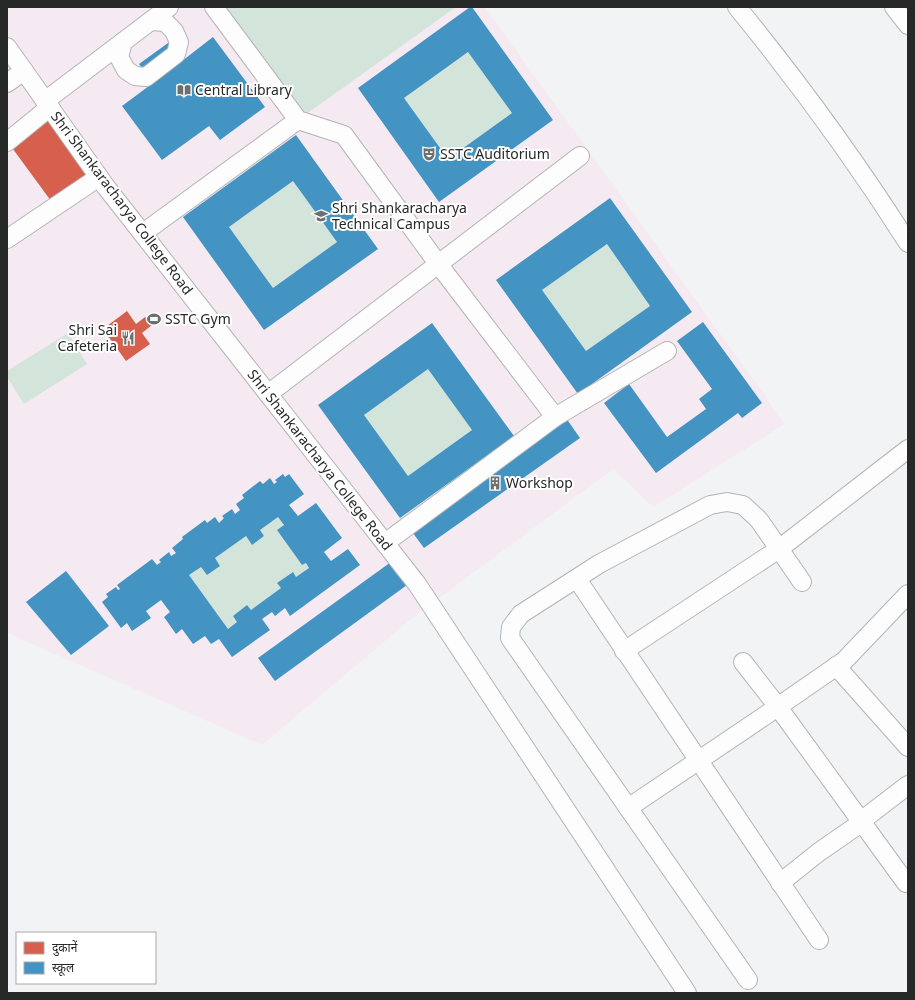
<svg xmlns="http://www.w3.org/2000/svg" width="915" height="1000" font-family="'Noto Sans','Noto Sans Devanagari',sans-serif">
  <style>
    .education { fill: #f5eaf1 }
    .green { fill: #d3e4da }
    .shops { fill: #d6604d }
    .schools { fill: #4393c3; fill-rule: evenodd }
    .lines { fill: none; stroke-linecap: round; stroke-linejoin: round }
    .minor-casing { stroke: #b3b4b5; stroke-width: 20 }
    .minor { stroke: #fdfdfd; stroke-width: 18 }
    .labels { text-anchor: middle; stroke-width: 4; stroke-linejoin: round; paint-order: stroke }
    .poi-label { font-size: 14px; fill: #272828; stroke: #fff; text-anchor: start }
    .street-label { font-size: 14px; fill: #272828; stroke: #fff }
  </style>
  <rect width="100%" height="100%" fill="#f2f3f4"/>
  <!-- education -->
  <path class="education" d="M 7,7 L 485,7 L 785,424 L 653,507 L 613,469 L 411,619 L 262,745 L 7,633 Z"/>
  <!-- green -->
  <g class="green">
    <path d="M 214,7 L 456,7 L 298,120 Z"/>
    <path d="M 468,52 L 512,113 L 448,159 L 404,98 Z"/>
    <path d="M 293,181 L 337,242 L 273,288 L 229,227 Z"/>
    <path d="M 607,244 L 650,306 L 586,351 L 542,290 Z"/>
    <path d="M 68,333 L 87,364 L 24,404 L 7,377 L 7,371 Z"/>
    <path d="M 428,369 L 472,430 L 408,476 L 364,415 Z"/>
    <path d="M 278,517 L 284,525 L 277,530 L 302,565 L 306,563 L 309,568 L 296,577 L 292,572 L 277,583 L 281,588 L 251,610 L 247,605 L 233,616 L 237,622 L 228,629 L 189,575 L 201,567 L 207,575 L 220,566 L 215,558 L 246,536 L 252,545 L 264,536 L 260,530 Z"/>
  </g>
  <!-- shops -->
  <g class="shops">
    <path d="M 49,117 L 92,178 L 54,205 L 10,145 Z"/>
    <path d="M 127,311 L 136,324 L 145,317 L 152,325 L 142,333 L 150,344 L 126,361 L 103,329 Z"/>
  </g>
  <!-- schools -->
  <g class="schools">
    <path d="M 470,7 L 472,7 L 553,120 L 439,202 L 358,88 ZM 468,52 L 512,113 L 448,159 L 404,98 Z"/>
    <path d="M 213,37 L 265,107 L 220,140 L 209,126 L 162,160 L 122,106 L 153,83 L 139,64 L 168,43 L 182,61 Z"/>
    <path d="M 296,135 L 378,249 L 264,330 L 183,217 ZM 293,181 L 337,242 L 273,288 L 229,227 Z"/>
    <path d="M 610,198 L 692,312 L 578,394 L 496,280 ZM 607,244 L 650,306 L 586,351 L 542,290 Z"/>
    <path d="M 703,322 L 762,403 L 742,418 L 738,413 L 656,473 L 604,403 L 629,384 L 667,437 L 706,409 L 699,399 L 712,389 L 677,341 Z"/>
    <path d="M 432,323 L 514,436 L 400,518 L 318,405 ZM 428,369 L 472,430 L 408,476 L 364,415 Z"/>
    <path d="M 566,418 L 580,438 L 424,548 L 410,529 Z"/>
    <path d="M 283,474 L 285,477 L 289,474 L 304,494 L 289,505 L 298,516 L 316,503 L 342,538 L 324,552 L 331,561 L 348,549 L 360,565 L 290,616 L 285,608 L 275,616 L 272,612 L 262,619 L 270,630 L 232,657 L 219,639 L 211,644 L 205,636 L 193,644 L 182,629 L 176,634 L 164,617 L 170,612 L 161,600 L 146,611 L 151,618 L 132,631 L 127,623 L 121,628 L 102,602 L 108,597 L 106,594 L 116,587 L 118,590 L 120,589 L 117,585 L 152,559 L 157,565 L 161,562 L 159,560 L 169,552 L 171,556 L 176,553 L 172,548 L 183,539 L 182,537 L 205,520 L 207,523 L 215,517 L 219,523 L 224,518 L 222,516 L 232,509 L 235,514 L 240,510 L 236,504 L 244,498 L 242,495 L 260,481 L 263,484 L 270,478 L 274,484 L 277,482 L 275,480 ZM 278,517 L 284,525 L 277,530 L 302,565 L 306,563 L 309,568 L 296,577 L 293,572 L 277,583 L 281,588 L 251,610 L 247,605 L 233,616 L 237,622 L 228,629 L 189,575 L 201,567 L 207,575 L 220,566 L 215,558 L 246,536 L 252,545 L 264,536 L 260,530 Z"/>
    <path d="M 391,562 L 407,585 L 275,681 L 258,658 Z"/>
    <path d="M 66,571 L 109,626 L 71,655 L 26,602 Z"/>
  </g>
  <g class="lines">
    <!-- minor casing -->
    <g class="minor-casing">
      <g id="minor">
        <path d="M 214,7 L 298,120 L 344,135 L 439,265 L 555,417 L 385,543"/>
        <path d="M 737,7 C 799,83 856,161 908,243"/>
        <path d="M 894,7 L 908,25"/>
        <path d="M 123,42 L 119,57 L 126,70 L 135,76 L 146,77 L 176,54 L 179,42 L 174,31 L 165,22 L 151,21"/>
        <path d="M 7,47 L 106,187 L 417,584 L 687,993"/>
        <path d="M 7,83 L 24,71"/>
        <path d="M 45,101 L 169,7"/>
        <path d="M 7,142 L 50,107"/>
        <path d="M 143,233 L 298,120"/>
        <path d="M 7,239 L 99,177"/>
        <path d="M 268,394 L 580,156"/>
        <path d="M 555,417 L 667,351"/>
        <path d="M 577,579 L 819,940"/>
        <path d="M 624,651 L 779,549 L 908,449"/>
        <path d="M 743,662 L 778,707 L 906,883"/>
        <path d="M 836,666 L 908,747"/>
        <path d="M 628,808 L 763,717 L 844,661 L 908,594"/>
        <path d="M 780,883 L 819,852 L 858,825 L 861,821 L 908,785"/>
        <path d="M 748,980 L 510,638 L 511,627 L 521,614 L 599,564 L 710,505 L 727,502 L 743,505 L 759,520 L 802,582"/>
      </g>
    </g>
    <!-- minor -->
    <use href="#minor" class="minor"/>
  </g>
  <!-- icons -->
  <defs>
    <g id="library-bare" transform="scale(1.08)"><path d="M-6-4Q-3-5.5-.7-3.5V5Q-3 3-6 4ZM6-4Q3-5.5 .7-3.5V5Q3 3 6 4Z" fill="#6e6f6f" stroke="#fff" stroke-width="2.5" paint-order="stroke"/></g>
    <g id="theatre-bare" transform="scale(1.08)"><path d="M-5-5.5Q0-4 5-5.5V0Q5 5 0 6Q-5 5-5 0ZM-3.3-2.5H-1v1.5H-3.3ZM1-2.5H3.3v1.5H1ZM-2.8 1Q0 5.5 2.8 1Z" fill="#6e6f6f" stroke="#fff" stroke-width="2.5" paint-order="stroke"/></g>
    <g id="university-bare" transform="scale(1.08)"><path d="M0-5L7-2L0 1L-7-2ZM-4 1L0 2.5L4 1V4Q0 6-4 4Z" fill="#6e6f6f" stroke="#fff" stroke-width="2.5" paint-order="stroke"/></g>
    <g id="stadium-bare" transform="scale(1.08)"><path d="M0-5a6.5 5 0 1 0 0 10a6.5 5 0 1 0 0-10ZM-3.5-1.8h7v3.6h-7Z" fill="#6e6f6f" stroke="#fff" stroke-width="2.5" paint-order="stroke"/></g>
    <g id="restaurant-bare" transform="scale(1.08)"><path d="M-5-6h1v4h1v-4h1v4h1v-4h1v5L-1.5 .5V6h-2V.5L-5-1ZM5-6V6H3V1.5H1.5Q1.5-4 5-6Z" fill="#6e6f6f" stroke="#fff" stroke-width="2.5" paint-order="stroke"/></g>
    <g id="building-bare" transform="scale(1.08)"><path d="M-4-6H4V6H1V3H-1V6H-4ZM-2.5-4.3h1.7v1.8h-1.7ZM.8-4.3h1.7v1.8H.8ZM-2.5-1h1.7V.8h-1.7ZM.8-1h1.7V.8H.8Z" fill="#6e6f6f" stroke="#fff" stroke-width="2.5" paint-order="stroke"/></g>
  </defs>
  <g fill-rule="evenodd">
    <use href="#library-bare" x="184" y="90"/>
    <use href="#theatre-bare" x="429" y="154"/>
    <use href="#university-bare" x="321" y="216"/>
    <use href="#stadium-bare" x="154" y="319"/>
    <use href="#restaurant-bare" x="128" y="338"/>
    <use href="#building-bare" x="495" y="483"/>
  </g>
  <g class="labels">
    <!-- poi labels -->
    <g class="poi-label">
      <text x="195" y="95">Central Library</text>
      <text x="440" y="159">SSTC Auditorium</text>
      <text x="332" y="213">Shri Shankaracharya<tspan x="332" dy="16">Technical Campus</tspan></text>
      <text x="165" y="324">SSTC Gym</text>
      <text x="117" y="335" text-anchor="end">Shri Sai<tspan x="117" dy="16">Cafeteria</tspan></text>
      <text x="506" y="488">Workshop</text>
    </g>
    <!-- street labels -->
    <g class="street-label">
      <text transform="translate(122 203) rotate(53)" y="5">Shri Shankaracharya College Road</text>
      <text transform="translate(320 460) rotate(52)" y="5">Shri Shankaracharya College Road</text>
    </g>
  </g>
  <!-- border -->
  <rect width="915" height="1000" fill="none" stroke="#272828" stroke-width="16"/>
  <!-- legend -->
  <rect x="16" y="932" width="140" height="52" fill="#ffffff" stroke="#a9a9a9"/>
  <rect x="24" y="942" width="20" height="12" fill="#d6604d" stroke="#a9a9a9"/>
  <text x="52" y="952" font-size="12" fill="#272828">दुकानें</text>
  <rect x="24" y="962" width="20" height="12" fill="#4393c3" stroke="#a9a9a9"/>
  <text x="52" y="972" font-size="12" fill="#272828">स्कूल</text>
</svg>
